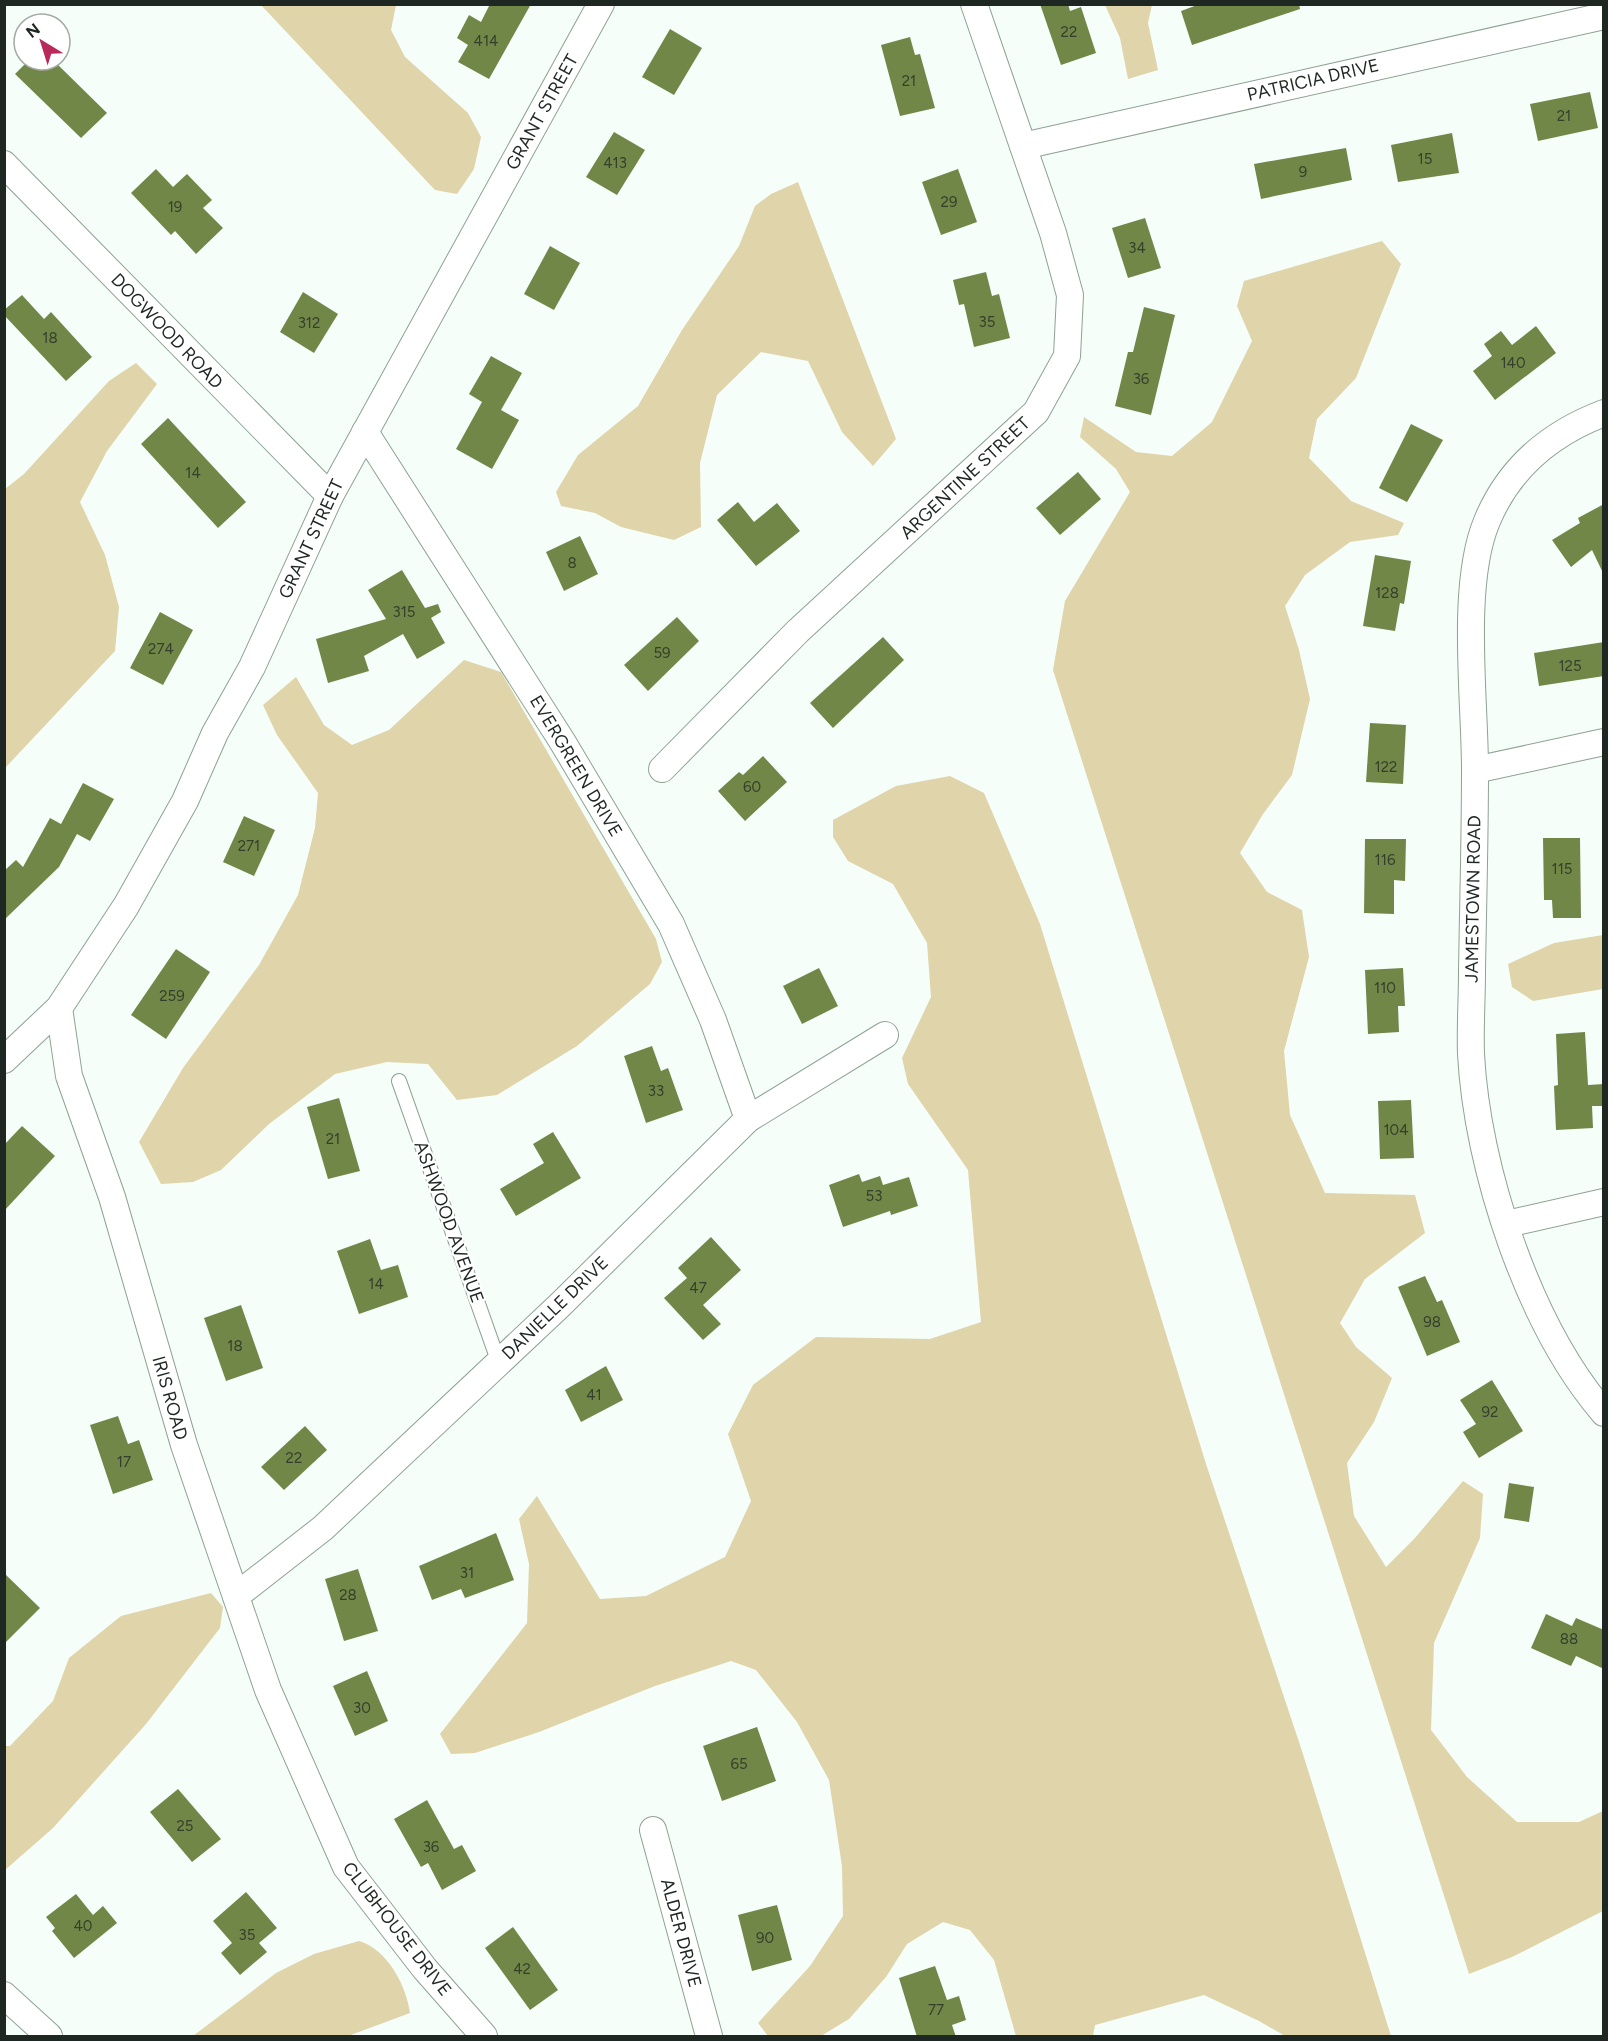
<svg xmlns="http://www.w3.org/2000/svg" width="1608" height="2041" font-family="Figtree,sans-serif">
  <style>
    .green { fill: #dfd4aa }
    .building { fill: #718748 }
    .lines { fill: none; stroke-linecap: round; stroke-linejoin: round }
    .lane-casing { stroke: #8da293; stroke-width: 16 }
    .street-casing { stroke: #8da293; stroke-width: 28 }
    .lane { stroke: #fff; stroke-width: 14 }
    .street { stroke: #fff; stroke-width: 26 }
    .labels { text-anchor: middle; stroke-width: 4.5; stroke-linejoin: round; paint-order: stroke }
    .number-label { font-size: 15px; fill: #343f2c }
    .street-label { font-size: 18px; fill: #1f2722; stroke: #fff }
  </style>
  <rect width="100%" height="100%" fill="#f5fef8"/>
  <!-- green -->
  <g class="green">
    <path d="M 261,5 L 396,5 L 391,30 L 405,57 L 468,113 L 481,137 L 474,169 L 457,194 L 435,190 Z"/>
    <path d="M 1105,5 L 1152,5 L 1148,23 L 1158,70 L 1128,79 L 1120,38 Z"/>
    <path d="M 798,182 L 896,439 L 873,466 L 842,432 L 808,361 L 761,352 L 717,395 L 700,463 L 701,527 L 674,540 L 621,527 L 595,513 L 561,506 L 556,492 L 578,455 L 638,406 L 682,330 L 739,246 L 755,206 L 771,194 Z"/>
    <path d="M 1382,241 L 1401,264 L 1356,378 L 1317,419 L 1309,458 L 1351,501 L 1404,523 L 1398,535 L 1350,542 L 1305,575 L 1285,606 L 1299,650 L 1310,699 L 1292,775 L 1263,814 L 1240,853 L 1267,892 L 1302,910 L 1309,957 L 1284,1051 L 1290,1115 L 1325,1193 L 1415,1195 L 1425,1233 L 1365,1279 L 1340,1323 L 1356,1347 L 1392,1378 L 1374,1422 L 1347,1463 L 1354,1516 L 1386,1567 L 1415,1538 L 1463,1481 L 1483,1494 L 1480,1538 L 1434,1643 L 1431,1730 L 1467,1777 L 1517,1822 L 1579,1822 L 1603,1811 L 1603,1911 L 1512,1957 L 1469,1974 L 1053,670 L 1065,601 L 1130,492 L 1116,469 L 1080,437 L 1084,417 L 1136,452 L 1172,456 L 1212,422 L 1252,341 L 1237,306 L 1244,281 Z"/>
    <path d="M 136,363 L 157,384 L 107,451 L 80,502 L 105,555 L 119,607 L 115,651 L 5,768 L 5,489 L 24,474 L 109,381 Z"/>
    <path d="M 464,660 L 501,672 L 656,939 L 662,962 L 650,984 L 577,1046 L 497,1095 L 457,1100 L 428,1064 L 387,1062 L 335,1074 L 269,1124 L 221,1170 L 193,1182 L 161,1184 L 139,1142 L 183,1068 L 259,965 L 298,895 L 315,828 L 318,793 L 277,735 L 263,705 L 296,677 L 324,725 L 352,745 L 389,730 Z"/>
    <path d="M 950,776 L 984,793 L 1040,924 L 1206,1464 L 1302,1751 L 1391,2036 L 1285,2036 L 1259,2021 L 1204,1995 L 1095,2025 L 1093,2036 L 1016,2036 L 994,1960 L 970,1930 L 943,1922 L 907,1944 L 886,1977 L 849,2019 L 821,2036 L 768,2036 L 758,2023 L 810,1966 L 843,1916 L 842,1866 L 829,1780 L 797,1722 L 756,1670 L 731,1661 L 655,1686 L 539,1732 L 475,1753 L 451,1754 L 440,1734 L 527,1623 L 529,1564 L 519,1519 L 537,1496 L 600,1599 L 646,1596 L 725,1557 L 751,1501 L 728,1434 L 753,1385 L 816,1337 L 930,1339 L 981,1322 L 968,1170 L 908,1084 L 902,1058 L 931,997 L 927,943 L 893,884 L 848,861 L 833,837 L 833,820 L 896,786 Z"/>
    <path d="M 1603,935 L 1603,989 L 1533,1001 L 1512,987 L 1508,964 L 1554,943 Z"/>
    <path d="M 211,1593 L 223,1607 L 220,1628 L 146,1724 L 53,1828 L 5,1870 L 5,1746 L 10,1746 L 53,1701 L 69,1658 L 121,1616 Z"/>
    <path d="M 359,1941 C 387,1949 406,1985 410,2013 L 348,2036 L 193,2036 L 276,1973 L 314,1954 Z"/>
  </g>
  <!-- building -->
  <g class="building">
    <path d="M 490,4 L 531,4 L 489,79 L 458,62 L 468,45 L 457,38 L 469,15 L 481,22 Z"/>
    <path d="M 1040,4 L 1068,4 L 1070,11 L 1081,7 L 1096,53 L 1061,65 Z"/>
    <path d="M 1200,4 L 1299,4 L 1300,9 L 1192,45 L 1181,11 Z"/>
    <path d="M 670,29 L 702,48 L 674,95 L 642,77 Z"/>
    <path d="M 910,37 L 915,55 L 920,54 L 935,108 L 900,116 L 881,45 Z"/>
    <path d="M 29,60 L 53,60 L 107,113 L 81,138 L 15,74 Z"/>
    <path d="M 1590,92 L 1598,128 L 1538,141 L 1530,104 Z"/>
    <path d="M 614,132 L 645,150 L 617,195 L 586,177 Z"/>
    <path d="M 1452,133 L 1459,173 L 1398,182 L 1391,145 Z"/>
    <path d="M 1346,148 L 1352,180 L 1261,199 L 1254,164 Z"/>
    <path d="M 156,169 L 173,187 L 187,174 L 212,200 L 203,208 L 223,228 L 196,254 L 175,231 L 171,235 L 131,193 Z"/>
    <path d="M 958,169 L 977,222 L 941,235 L 922,182 Z"/>
    <path d="M 1145,218 L 1161,268 L 1128,278 L 1112,228 Z"/>
    <path d="M 550,246 L 580,263 L 554,310 L 524,294 Z"/>
    <path d="M 986,272 L 992,296 L 999,294 L 1010,338 L 974,347 L 964,304 L 959,305 L 953,280 Z"/>
    <path d="M 303,292 L 338,314 L 314,353 L 280,332 Z"/>
    <path d="M 22,295 L 44,319 L 51,312 L 92,357 L 66,381 L 4,315 L 4,310 Z"/>
    <path d="M 1144,307 L 1175,315 L 1151,415 L 1115,406 L 1128,352 L 1133,352 Z"/>
    <path d="M 1536,326 L 1556,353 L 1495,400 L 1473,371 L 1492,356 L 1484,344 L 1501,331 L 1512,345 Z"/>
    <path d="M 491,356 L 522,373 L 501,410 L 519,420 L 492,469 L 456,449 L 482,402 L 469,394 Z"/>
    <path d="M 168,418 L 246,502 L 218,528 L 141,444 Z"/>
    <path d="M 1411,424 L 1443,440 L 1407,502 L 1379,488 Z"/>
    <path d="M 1078,472 L 1101,499 L 1060,535 L 1036,508 Z"/>
    <path d="M 738,502 L 754,522 L 777,503 L 800,531 L 756,566 L 717,520 Z"/>
    <path d="M 1604,504 L 1604,575 L 1592,550 L 1571,567 L 1552,540 L 1580,523 L 1578,518 Z"/>
    <path d="M 580,536 L 598,574 L 564,591 L 546,552 Z"/>
    <path d="M 1375,555 L 1411,561 L 1404,604 L 1400,603 L 1395,631 L 1363,626 Z"/>
    <path d="M 402,570 L 425,608 L 438,604 L 441,612 L 431,618 L 445,643 L 417,659 L 403,634 L 364,656 L 369,671 L 328,683 L 316,639 L 386,619 L 368,590 Z"/>
    <path d="M 160,612 L 193,630 L 163,685 L 130,668 Z"/>
    <path d="M 677,617 L 699,641 L 648,691 L 624,665 Z"/>
    <path d="M 883,637 L 904,660 L 833,728 L 810,703 Z"/>
    <path d="M 1604,642 L 1604,676 L 1539,686 L 1534,653 Z"/>
    <path d="M 1370,723 L 1406,725 L 1403,784 L 1366,782 Z"/>
    <path d="M 763,756 L 787,782 L 745,821 L 718,791 L 739,772 L 743,775 Z"/>
    <path d="M 83,783 L 114,799 L 90,841 L 77,834 L 59,867 L 4,920 L 4,871 L 16,860 L 23,867 L 50,818 L 61,824 Z"/>
    <path d="M 244,816 L 275,830 L 254,876 L 223,862 Z"/>
    <path d="M 1543,838 L 1580,838 L 1581,918 L 1553,918 L 1552,900 L 1544,900 Z"/>
    <path d="M 1365,839 L 1406,839 L 1405,881 L 1394,880 L 1394,914 L 1364,913 Z"/>
    <path d="M 176,949 L 210,972 L 166,1039 L 131,1015 Z"/>
    <path d="M 819,968 L 838,1006 L 802,1024 L 783,986 Z"/>
    <path d="M 1403,968 L 1405,1006 L 1398,1006 L 1399,1032 L 1368,1034 L 1365,970 Z"/>
    <path d="M 1585,1032 L 1588,1085 L 1604,1084 L 1604,1106 L 1592,1106 L 1593,1128 L 1556,1130 L 1554,1086 L 1558,1085 L 1556,1034 Z"/>
    <path d="M 652,1046 L 661,1071 L 668,1068 L 683,1110 L 646,1123 L 624,1056 Z"/>
    <path d="M 339,1098 L 360,1171 L 328,1179 L 307,1107 Z"/>
    <path d="M 1411,1100 L 1414,1158 L 1380,1159 L 1378,1101 Z"/>
    <path d="M 22,1126 L 55,1156 L 4,1211 L 4,1145 Z"/>
    <path d="M 553,1132 L 581,1178 L 516,1216 L 500,1189 L 544,1163 L 533,1144 Z"/>
    <path d="M 859,1174 L 862,1182 L 880,1176 L 883,1185 L 909,1177 L 918,1206 L 891,1215 L 890,1211 L 843,1227 L 829,1185 Z"/>
    <path d="M 711,1237 L 741,1270 L 703,1305 L 721,1324 L 703,1340 L 664,1298 L 687,1278 L 678,1268 Z"/>
    <path d="M 370,1239 L 381,1270 L 398,1265 L 408,1297 L 359,1314 L 337,1251 Z"/>
    <path d="M 1425,1276 L 1437,1302 L 1442,1300 L 1460,1342 L 1427,1356 L 1398,1287 Z"/>
    <path d="M 241,1305 L 263,1368 L 226,1381 L 204,1318 Z"/>
    <path d="M 606,1366 L 623,1400 L 581,1422 L 565,1390 Z"/>
    <path d="M 1492,1380 L 1523,1431 L 1479,1458 L 1463,1432 L 1476,1424 L 1460,1400 Z"/>
    <path d="M 118,1416 L 128,1444 L 139,1440 L 153,1480 L 113,1494 L 90,1425 Z"/>
    <path d="M 305,1426 L 327,1450 L 284,1490 L 261,1467 Z"/>
    <path d="M 1509,1483 L 1534,1487 L 1529,1522 L 1504,1518 Z"/>
    <path d="M 496,1533 L 514,1580 L 465,1598 L 461,1589 L 432,1600 L 419,1566 Z"/>
    <path d="M 358,1569 L 378,1631 L 344,1641 L 325,1579 Z"/>
    <path d="M 4,1573 L 40,1608 L 4,1644 Z"/>
    <path d="M 1546,1614 L 1572,1626 L 1576,1618 L 1604,1630 L 1604,1669 L 1576,1656 L 1571,1666 L 1531,1648 Z"/>
    <path d="M 367,1671 L 388,1721 L 355,1736 L 333,1686 Z"/>
    <path d="M 757,1727 L 776,1781 L 722,1801 L 703,1746 Z"/>
    <path d="M 178,1789 L 221,1839 L 192,1862 L 150,1812 Z"/>
    <path d="M 427,1800 L 454,1849 L 462,1845 L 476,1871 L 442,1890 L 428,1863 L 421,1867 L 394,1819 Z"/>
    <path d="M 246,1892 L 277,1928 L 259,1943 L 267,1952 L 240,1975 L 221,1953 L 232,1943 L 213,1921 Z"/>
    <path d="M 76,1894 L 93,1915 L 103,1906 L 117,1923 L 74,1958 L 52,1931 L 55,1928 L 46,1917 Z"/>
    <path d="M 777,1905 L 792,1960 L 752,1971 L 738,1915 Z"/>
    <path d="M 513,1927 L 558,1990 L 530,2010 L 485,1948 Z"/>
    <path d="M 935,1966 L 947,2000 L 959,1996 L 966,2020 L 952,2025 L 956,2037 L 917,2037 L 899,1978 Z"/>
  </g>
  <g class="lines">
    <!-- lane casing -->
    <g class="lane-casing">
      <path id="lane" d="M 399,1081 L 499,1363"/>
    </g>
    <!-- street casing -->
    <g class="street-casing">
      <g id="street">
        <path d="M 1023,146 L 1604,16"/>
        <path d="M 4,164 L 330,496"/>
        <path d="M 1604,413 C 1551,433 1509,468 1487,521 C 1460,585 1475,699 1475,770 C 1475,838 1473,905 1472,972 C 1472,1000 1470,1027 1471,1054 C 1477,1169 1529,1326 1604,1413"/>
        <path d="M 365,432 L 562,741 L 671,924 L 713,1020 L 748,1119"/>
        <path d="M 662,769 L 798,631 L 1036,412 L 1067,356 L 1070,295 L 1053,233 L 974,4"/>
        <path d="M 1475,770 L 1604,742"/>
        <path d="M 59,1008 L 69,1076 L 112,1197 L 184,1445 L 268,1690 L 346,1867 L 425,1969 L 484,2036"/>
        <path d="M 4,1060 L 59,1008 L 126,906 L 185,801 L 215,733 L 252,667 L 330,496 L 601,4"/>
        <path d="M 1507,1224 L 1604,1202"/>
        <path d="M 236,1596 L 323,1528 L 560,1305 L 748,1119 L 885,1035"/>
        <path d="M 653,1830 L 709,2036"/>
        <path d="M 4,1995 L 49,2036"/>
      </g>
    </g>
    <!-- lane -->
    <use href="#lane" class="lane"/>
    <!-- street -->
    <use href="#street" class="street"/>
  </g>
  <g class="labels">
    <!-- number labels -->
    <g class="number-label">
      <text x="1069" y="37">22</text>
      <text x="486" y="46">414</text>
      <text x="909" y="86">21</text>
      <text x="1564" y="121">21</text>
      <text x="1425" y="164">15</text>
      <text x="615" y="168">413</text>
      <text x="1303" y="177">9</text>
      <text x="949" y="207">29</text>
      <text x="175" y="212">19</text>
      <text x="1137" y="253">34</text>
      <text x="987" y="327">35</text>
      <text x="309" y="328">312</text>
      <text x="50" y="343">18</text>
      <text x="1513" y="368">140</text>
      <text x="1141" y="384">36</text>
      <text x="193" y="478">14</text>
      <text x="572" y="568">8</text>
      <text x="1387" y="598">128</text>
      <text x="404" y="617">315</text>
      <text x="161" y="654">274</text>
      <text x="662" y="658">59</text>
      <text x="1570" y="671">125</text>
      <text x="1386" y="772">122</text>
      <text x="752" y="792">60</text>
      <text x="249" y="851">271</text>
      <text x="1385" y="865">116</text>
      <text x="1562" y="874">115</text>
      <text x="1385" y="993">110</text>
      <text x="172" y="1001">259</text>
      <text x="656" y="1096">33</text>
      <text x="1396" y="1135">104</text>
      <text x="333" y="1144">21</text>
      <text x="874" y="1201">53</text>
      <text x="376" y="1289">14</text>
      <text x="698" y="1293">47</text>
      <text x="1432" y="1327">98</text>
      <text x="235" y="1351">18</text>
      <text x="594" y="1400">41</text>
      <text x="1490" y="1417">92</text>
      <text x="294" y="1463">22</text>
      <text x="124" y="1467">17</text>
      <text x="467" y="1578">31</text>
      <text x="348" y="1600">28</text>
      <text x="1569" y="1644">88</text>
      <text x="362" y="1713">30</text>
      <text x="739" y="1769">65</text>
      <text x="185" y="1831">25</text>
      <text x="431" y="1852">36</text>
      <text x="83" y="1931">40</text>
      <text x="247" y="1940">35</text>
      <text x="765" y="1943">90</text>
      <text x="522" y="1974">42</text>
      <text x="936" y="2015">77</text>
    </g>
    <!-- street labels -->
    <g class="street-label">
      <text transform="translate(1313 80) rotate(-13)" y="6">PATRICIA DRIVE</text>
      <text transform="translate(542 112) rotate(-61)" y="6">GRANT STREET</text>
      <text transform="translate(167 331) rotate(46)" y="6">DOGWOOD ROAD</text>
      <text transform="translate(965 478) rotate(-43)" y="6">ARGENTINE STREET</text>
      <text transform="translate(311 539) rotate(-65)" y="6">GRANT STREET</text>
      <text transform="translate(576 766) rotate(59)" y="6">EVERGREEN DRIVE</text>
      <text transform="translate(1473 899) rotate(-89)" y="6">JAMESTOWN ROAD</text>
      <text transform="translate(449 1222) rotate(70)" y="6">ASHWOOD AVENUE</text>
      <text transform="translate(555 1308) rotate(-44)" y="6">DANIELLE DRIVE</text>
      <text transform="translate(170 1398) rotate(74)" y="6">IRIS ROAD</text>
      <text transform="translate(397 1929) rotate(52)" y="6">CLUBHOUSE DRIVE</text>
      <text transform="translate(681 1933) rotate(75)" y="6">ALDER DRIVE</text>
    </g>
  </g>
  <!-- border -->
  <rect width="1608" height="2041" fill="none" stroke="#1f2722" stroke-width="12"/>
  <!-- north arrow -->
  <g transform="translate(42 42) rotate(322)"><circle r="28" fill="#ffffff" stroke="#a5a9a7" stroke-width="1.5"/>
  <path d="M0-4.5L10 22L0 15L-10 22Z" fill="#b82a5b"/>
  <text y="-9" font-size="16" font-weight="bold" text-anchor="middle" fill="#1f2722">N</text>
  </g>
</svg>
